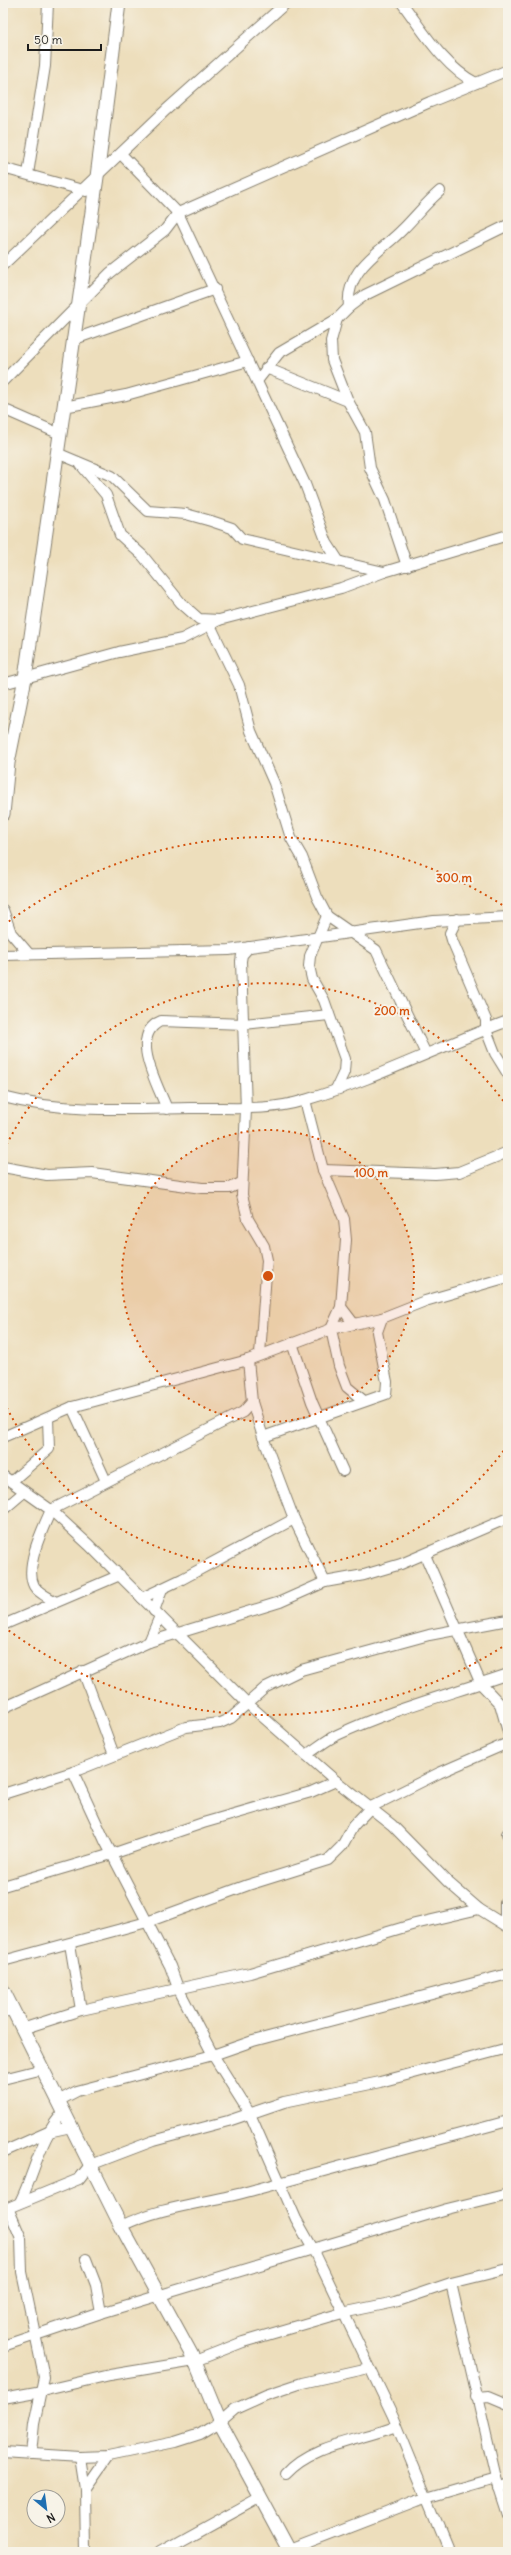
<svg xmlns="http://www.w3.org/2000/svg" width="511" height="2555" font-family="Delius,sans-serif">
  <style>
    .lines { fill: none; stroke-linecap: round; stroke-linejoin: round }
    .minor-casing { stroke: #847d6c; stroke-width: 12 }
    .tertiary-casing { stroke: #847d6c; stroke-width: 15 }
    .minor { stroke: #fff; stroke-width: 10 }
    .tertiary { stroke: #fff; stroke-width: 13 }
    .ring { fill: none; stroke: #d4530e; stroke-width: 2; stroke-dasharray: 2 4 }
    .centre { fill: #d4530e; stroke: #f7f3e8; stroke-width: 2 }
    .ring-label { font-size: 12px; text-anchor: middle; font-weight: bold; fill: #d4530e; stroke: #f7f3e8; stroke-width: 4; stroke-linejoin: round; paint-order: stroke }
  </style>
  <rect width="100%" height="100%" fill="#f7f3e8"/>
  <filter id="ink" filterUnits="userSpaceOnUse"><feTurbulence type="fractalNoise" baseFrequency=".025" numOctaves="2"/><feDisplacementMap in="SourceGraphic" scale="8" xChannelSelector="R" yChannelSelector="G"/><feConvolveMatrix kernelMatrix="1 2 1 2 8 2 1 2 1" color-interpolation-filters="sRGB"/></filter>
  <filter id="wash" filterUnits="userSpaceOnUse"><feTurbulence type="fractalNoise" baseFrequency=".012" numOctaves="4" result="noise"/><feDisplacementMap in="SourceGraphic" scale="16" xChannelSelector="R" yChannelSelector="G"/><feGaussianBlur stdDeviation="0.9" result="paint"/><feColorMatrix in="noise" values="0 0 0 0 0 0 0 0 0 0 0 0 0 0 0 0 0 1.4 0 .05"/><feComposite in="paint" operator="in"/></filter>
  <g filter="url(#wash)">
    <rect width="100%" height="100%" fill="#eddebc"/>
  </g>
  <g filter="url(#ink)">
    <g class="lines">
      <!-- minor casing -->
      <g class="minor-casing">
        <g id="minor">
          <path d="M 402,3 C 423,31 444,67 476,83"/>
          <path d="M 121,154 L 178,213 L 305,484 L 327,543 L 338,560"/>
          <path d="M 3,168 L 86,191"/>
          <path d="M 28,174 L 45,66 L 48,3"/>
          <path d="M 3,265 L 166,110 L 286,3"/>
          <path d="M 349,307 C 345,269 381,252 403,229 C 416,216 426,203 440,191"/>
          <path d="M 337,319 L 331,341 L 332,360 L 348,401 L 365,432 L 370,468 L 385,500 L 407,566"/>
          <path d="M 72,340 L 215,289"/>
          <path d="M 266,368 L 348,401"/>
          <path d="M 3,381 L 110,273 L 165,230 L 178,213 L 430,102 L 508,70"/>
          <path d="M 257,381 L 279,353 L 337,319 L 349,307 L 365,295 L 508,225"/>
          <path d="M 64,407 L 126,395 L 248,361"/>
          <path d="M 3,409 L 60,434"/>
          <path d="M 57,453 L 112,476 L 148,511 L 186,514 L 211,521 L 232,528 L 242,539 L 384,572"/>
          <path d="M 81,465 L 106,495 L 120,535 L 143,556 L 181,603 L 199,619 L 219,620"/>
          <path d="M 210,625 L 239,685 L 251,731 L 274,783 L 291,838 L 302,857 L 317,897 L 327,916 L 376,950 L 426,1054"/>
          <path d="M 3,684 L 119,652 L 182,639 L 219,620 L 341,588 L 384,572 L 508,535"/>
          <path d="M 3,910 L 11,933 L 29,954"/>
          <path d="M 327,916 L 310,956 L 309,966 L 312,979 L 324,1000 L 345,1059 L 344,1072 L 336,1089"/>
          <path d="M 457,919 L 450,933 L 452,940 L 486,1020 L 486,1030 L 495,1053 L 508,1074"/>
          <path d="M 249,947 L 242,955 L 241,961 L 246,1109 L 242,1195 L 248,1219 L 264,1246 L 267,1260 L 260,1354"/>
          <path d="M 3,955 L 229,950 L 434,921 L 508,917"/>
          <path d="M 3,1097 C 63,1113 129,1109 190,1108 C 229,1107 266,1112 305,1100 C 374,1080 440,1046 508,1021"/>
          <path d="M 305,1100 L 323,1170 L 344,1219 L 346,1240 L 341,1307 L 331,1329 L 339,1366 L 347,1387 L 364,1401"/>
          <path d="M 167,1109 C 158,1085 128,1035 161,1021 L 244,1024 L 329,1015"/>
          <path d="M 3,1167 L 47,1175 L 92,1173 L 202,1188 L 230,1188 L 241,1183"/>
          <path d="M 323,1170 L 435,1174 L 459,1172 L 508,1152"/>
          <path d="M 341,1307 L 354,1324"/>
          <path d="M 292,1343 L 312,1402 L 343,1471"/>
          <path d="M 248,1360 L 252,1402 L 263,1437 L 294,1519 L 325,1582"/>
          <path d="M 72,1407 L 106,1481"/>
          <path d="M 3,1437 L 72,1407 L 248,1360 L 331,1329 L 382,1318 L 425,1301 L 508,1277"/>
          <path d="M 263,1437 L 386,1394 L 387,1382 L 377,1332 L 382,1318"/>
          <path d="M 3,1476 L 51,1510 L 89,1545 L 248,1704 L 336,1781 L 392,1825 L 449,1883 L 479,1909 L 508,1927"/>
          <path d="M 12,1481 L 49,1449 L 48,1418"/>
          <path d="M 3,1510 L 24,1492"/>
          <path d="M 425,1555 L 481,1684 L 500,1704 L 508,1732"/>
          <path d="M 142,1598 L 182,1579 L 294,1519"/>
          <path d="M 54,1601 C 48,1597 38,1593 34,1586 C 24,1567 43,1528 51,1510 L 243,1412 L 252,1402"/>
          <path d="M 154,1611 L 162,1589"/>
          <path d="M 3,1625 L 120,1575"/>
          <path d="M 149,1642 L 160,1616"/>
          <path d="M 83,1671 L 114,1755"/>
          <path d="M 3,1708 L 149,1642 L 280,1602 L 325,1582 L 364,1575 L 401,1564 L 508,1518"/>
          <path d="M 306,1755 C 316,1749 326,1740 337,1735 C 392,1709 451,1694 508,1674"/>
          <path d="M 73,1772 L 105,1841 L 170,1966 L 178,1988 L 213,2055 L 250,2114 L 296,2219 L 313,2249 L 447,2209 L 508,2194"/>
          <path d="M 3,1794 L 73,1772 L 186,1727 L 220,1723 L 231,1718 L 266,1687 L 301,1670 L 429,1635 L 508,1620"/>
          <path d="M 507,1834 L 508,1833"/>
          <path d="M 3,1886 L 112,1854 L 203,1823 L 311,1792 L 336,1781"/>
          <path d="M 505,1924 L 505,1902 L 508,1898"/>
          <path d="M 70,1944 L 81,2010"/>
          <path d="M 3,1961 L 147,1922 L 248,1885 L 328,1860 L 342,1846 L 353,1826 L 371,1807 L 439,1773 L 508,1743"/>
          <path d="M 3,2012 L 12,2010"/>
          <path d="M 22,2029 L 81,2010 L 250,1973 L 415,1924 L 479,1909"/>
          <path d="M 3,2079 L 43,2069"/>
          <path d="M 58,2101 L 77,2091 L 213,2055 L 253,2041 L 508,1974"/>
          <path d="M 3,2152 L 48,2132 L 71,2127"/>
          <path d="M 20,2202 C 35,2173 40,2136 64,2112"/>
          <path d="M 8,2208 L 21,2238 L 22,2272 L 44,2377 L 34,2424 L 31,2454"/>
          <path d="M 3,2210 L 79,2179 L 90,2165 L 153,2141 L 228,2121 L 284,2102 L 380,2082 L 508,2048"/>
          <path d="M 121,2226 C 162,2206 207,2203 250,2191 C 336,2167 422,2144 508,2121"/>
          <path d="M 451,2283 L 496,2478 L 508,2515"/>
          <path d="M 101,2313 L 313,2249 L 393,2416 L 449,2552"/>
          <path d="M 3,2346 L 101,2313 L 96,2285 L 86,2259"/>
          <path d="M 476,2397 L 489,2396 L 508,2404"/>
          <path d="M 3,2398 L 42,2391 L 110,2375 L 195,2361 L 243,2342 L 342,2313 L 395,2302 L 451,2283 L 508,2269"/>
          <path d="M 3,2452 L 80,2457 L 108,2456 L 175,2442 L 200,2434 L 220,2422 L 235,2409 L 266,2395 L 302,2383 L 369,2368"/>
          <path d="M 80,2457 L 85,2489 L 86,2552"/>
          <path d="M 286,2473 C 313,2443 361,2441 397,2426"/>
          <path d="M 499,2488 L 508,2484"/>
          <path d="M 85,2489 L 108,2456"/>
          <path d="M 161,2552 L 259,2498"/>
          <path d="M 284,2552 L 416,2501 L 496,2478"/>
        </g>
      </g>
      <!-- tertiary casing -->
      <g class="tertiary-casing">
        <g id="tertiary">
          <path d="M 3,814 L 8,763 L 25,678 L 97,177 L 119,3"/>
          <path d="M 3,1990 L 121,2226 L 195,2361 L 220,2422 L 290,2552"/>
        </g>
      </g>
      <!-- minor -->
      <use href="#minor" class="minor"/>
      <!-- tertiary -->
      <use href="#tertiary" class="tertiary"/>
    </g>
  </g>
  <!-- distance rings -->
  <circle cx="268" cy="1276" r="146" fill="#d4530e" fill-opacity=".12"/>
  <g class="ring">
    <circle cx="268" cy="1276" r="146"/>
    <path d="M507 1446A293 293 0 0 1 4 1402M4 1150A293 293 0 0 1 507 1106"/>
    <path d="M507 1644A439 439 0 0 1 4 1627M4 925A439 439 0 0 1 507 908"/>
  </g>
  <circle cx="268" cy="1276" r="6" class="centre"/>
  <g class="ring-label">
    <text x="454" y="882">300 m</text>
    <text x="392" y="1015">200 m</text>
    <text x="371" y="1177">100 m</text>
  </g>
  <!-- margin -->
  <rect width="511" height="2555" fill="none" stroke="#f7f3e8" stroke-width="16"/>
  <!-- north arrow -->
  <g transform="translate(46 2509) rotate(151)"><circle r="19" fill="#f7f3e8" stroke="#9f9d96"/>
  <path d="M0-3L7 15L0 10L-7 15Z" fill="#1f6fb2"/>
  <text y="-6" font-size="11" font-weight="bold" text-anchor="middle" fill="#1c1c1c">N</text>
  </g>
  <!-- scale -->
  <path d="M28 44v6h73v-6" fill="none" stroke="#1c1c1c" stroke-width="2"/>
  <text x="34" y="44" font-size="12" fill="#1c1c1c" stroke="#f7f3e8" stroke-width="3" paint-order="stroke">50 m</text>
</svg>
